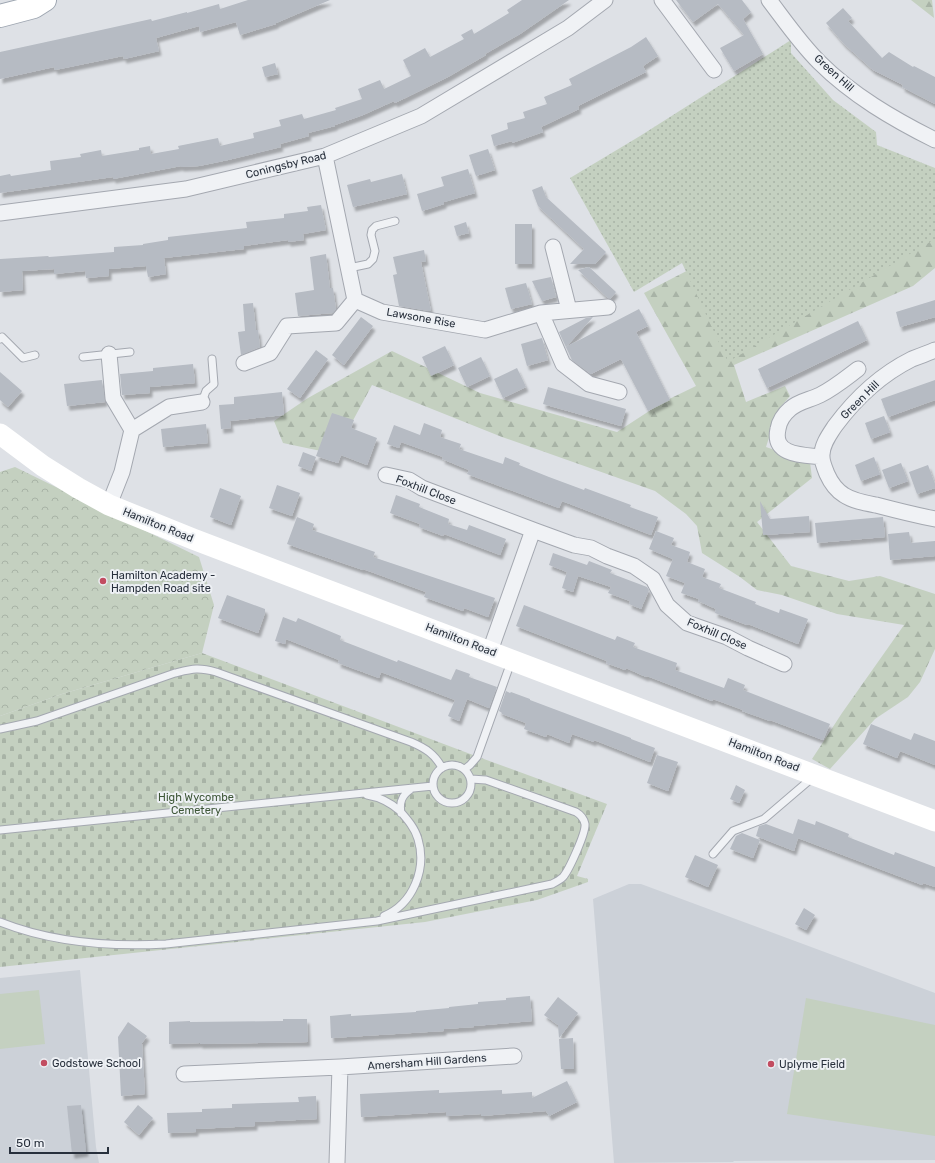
<svg xmlns="http://www.w3.org/2000/svg" width="935" height="1163" viewBox="0 0 935 1163" font-family="Rubik,sans-serif">
<defs>
<pattern id="forest-firs" width="22" height="20" patternUnits="userSpaceOnUse"><rect width="22" height="20" fill="#c4d0c0"/><path d="M5 1l3.5 6h-7zM16 11l3.5 6h-7z" fill="#a8b3a6"/></pattern>
<pattern id="cemetery-stones" width="16" height="16" patternUnits="userSpaceOnUse"><rect width="16" height="16" fill="#c4d0c0"/><path d="M2 7V4a2 2 0 0 1 4 0v3zM10 15v-3a2 2 0 0 1 4 0v3z" fill="#a8b3a6"/></pattern>
<pattern id="park-crowns" width="20" height="18" patternUnits="userSpaceOnUse"><rect width="20" height="18" fill="#c4d0c0"/><path d="M2 6a3 3 0 1 1 6 0M12 15a3 3 0 1 1 6 0" fill="none" stroke="#a8b3a6"/></pattern>
<pattern id="garden-dots" width="8" height="8" patternUnits="userSpaceOnUse"><rect width="8" height="8" fill="#c4d0c0"/><path d="M2 2h.1M6 6h.1" fill="none" stroke="#a8b3a6" stroke-width="1.8" stroke-linecap="round"/></pattern>
<filter id="shadow"><feDropShadow dx="2.5" dy="4.5" stdDeviation="1" flood-color="#0004"/></filter>
</defs>
<rect width="100%" height="100%" fill="#dee1e6"/>
<path fill="#ccd1d8" d="M629,884H641L935,993V1160L734,1161L733,1162L614,1163L593,899Z
M80,970L96,1147L99,1163H0V978Z"/>
<path fill="url(#forest-firs)" d="M911,0H932L934,18Z
M935,205V268L913,286L734,365L746,402L785,386L790,396L778,410L766,447L810,462L812,478L757,522L791,566L849,581L880,576L935,594V649L920,682L908,697L875,719L830,769L812,759L842,713L904,625L837,614L782,595L757,590L740,577L702,553L697,526L686,514L655,491L502,437L372,385L335,454L283,443L274,421L308,398L392,351L480,393L617,432L663,402L696,386L644,293L731,248Z"/>
<path fill="url(#cemetery-stones)" d="M202,653L473,755L607,804L577,876L588,879V882L537,900L425,922L0,967V716L62,694Z"/>
<path fill="url(#park-crowns)" d="M15,467L199,557L214,605L202,653L62,694L0,716V472Z"/>
<path fill="url(#garden-dots)" d="M791,40V53L833,100L876,132L877,145L935,168V239L728,362L682,263L634,292L570,178L640,136Z"/>
<path fill="#c4d0c0" d="M39,990L45,1044L0,1049V994Z
M806,998L935,1025V1136L787,1114Z"/>
<path fill="#b6bbc3" filter="url(#shadow)" d="M248,0H330L276,23V24L240,35L236,22L200,32L199,26L156,38L159,51L124,59L123,56L55,70L54,67L0,79V52L92,32L151,19L152,21L187,12V13L219,4L220,9Z
M522,0H569L520,34L485,54L486,55L448,77L395,103L394,101L363,115L335,125V126L308,133L309,136L280,144L281,147L228,160L199,166L181,167V166L113,179V177L0,193V176L10,174L11,176L51,170L50,161L81,157L80,154L101,150L102,156L139,150V148L150,146L151,154L179,149L178,146L218,138L220,146L254,138L253,133L281,126L279,120L302,114L304,119L336,110L335,108L362,99L358,89L380,80L384,89L411,76L403,60L425,48L430,57L464,39L461,35L472,29L474,34L509,13L507,10Z
M676,0H742L751,12L743,19L763,54L734,71L720,48L744,35L718,4L693,22Z
M843,8L852,18L848,21L882,58L889,52L913,67L914,66L935,77V104L902,87L903,85L873,70L844,44L826,23Z
M646,37L658,56L643,66L646,72L578,106L579,109L541,127L543,132L512,143V141L494,146L491,135L508,129L507,123L525,118L523,112L547,104L544,97L572,85L569,79L631,47Z
M275,63L278,74L265,77L262,67Z
M488,149L495,170L476,176L469,155Z
M468,169L475,193L444,202V204L422,211L417,194L444,186L441,177Z
M402,174L407,194L353,207L347,185L370,179L371,182Z
M542,186L546,197L606,252L595,264H570L584,249L538,206L532,190Z
M321,205L326,230L303,234L304,240L288,242V240L244,246V249L164,258L166,274L148,277L146,266L109,269V276L86,278L85,271L54,274V269L22,271L23,290L0,292V259L48,256L49,257L114,252V247L143,245V244L168,240V237L247,228L246,222L284,218V214L308,211L307,207Z
M466,222L469,233L457,236L454,226Z
M515,224H532V264H515Z
M424,250L426,261L421,262L431,311H429L399,306L393,275L397,274L393,257Z
M326,254L330,288H333L336,309L333,313L298,316L295,293L314,290L310,257Z
M589,267L616,292L610,299L608,298L578,270Z
M551,277L556,297L542,301L532,281Z
M526,283L532,304L511,309L505,288Z
M935,300V317L900,327L896,312Z
M253,303L256,330H258L260,347L241,355L238,332L245,331L243,304Z
M639,309L648,326L636,332L670,400L648,411L621,359L591,374L572,360L566,347Z
M361,317L373,326L344,365L332,355Z
M593,317L566,347L559,332L586,318Z
M858,321L867,340L767,388L758,369Z
M542,338L548,360L527,366L521,344Z
M445,346L454,365L431,376L422,357Z
M316,350L328,359L300,398L287,389Z
M481,357L490,376L467,387L458,368Z
M193,364L195,383L150,387V393L122,395L120,374L153,371V368Z
M517,368L526,387L503,398L494,379Z
M0,372L22,391L8,407L0,400Z
M102,380L105,402L67,406L64,384Z
M935,380V400L888,417L881,399Z
M548,387L626,409L621,426L543,404Z
M282,392L284,415L230,421L231,428L221,429L219,405L234,404V397Z
M332,413L354,420L351,428L377,438L367,465L341,455L338,463L316,456Z
M884,416L890,432L871,439L865,423Z
M424,423L442,430L440,437L461,444L459,449L503,464L505,457L520,463L519,465L549,477L584,490L585,488L631,505L630,507L658,517L651,535L562,501L559,508L540,501L467,474L469,470L442,459L443,457L401,442L399,448L387,444L394,425L420,435Z
M206,424L208,443L163,447L161,429Z
M303,452L316,457L311,471L298,466Z
M874,457L880,474L861,481L855,465Z
M901,463L908,481L889,488L882,470Z
M928,465L935,484V488L917,494L909,472Z
M277,485L300,493L292,516L269,508Z
M220,488L241,496L231,525L210,517Z
M396,495L420,504L419,507L449,519L448,524L467,530L469,525L506,539L500,555L444,534L443,536L419,527L420,524L390,513Z
M760,501L770,519L809,516L810,532L763,535Z
M297,517L314,524L312,530L375,552L373,557L495,598L488,617L464,608L463,611L424,597L426,592L363,569V570L287,544Z
M883,517L885,537L817,543L815,523Z
M656,531L674,538L671,545L690,552L687,562L705,569L702,577L721,584L719,588L756,602L755,604L779,613L780,609L808,619L798,644L748,624L747,625L715,613L716,609L698,601L699,599L681,593L685,583L666,576L673,559L649,549Z
M909,532L911,543L935,541V556L890,560L888,534Z
M553,553L587,565L589,561L612,570L610,573L647,587L649,590L641,609L629,604L630,601L608,593L611,587L578,576L573,592L562,588L567,572L549,565Z
M227,595L265,609V613L258,633L218,618Z
M524,605L615,640L617,636L635,643L633,647L677,663L675,670L724,688L728,678L745,685L743,690L830,724L823,740L770,720V721L742,711L743,710L713,699L712,701L647,676L646,677L626,668L625,670L606,663L607,661L516,626Z
M283,617L296,622L298,618L341,636L340,640L397,662L398,660L451,680L456,669L470,674L469,677L497,687L489,708L467,699L459,721L448,716L455,700L381,672L379,678L338,663L339,660L286,639L285,644L275,641Z
M506,691L510,693L511,692L530,699V700L631,738V739L655,748L650,762L594,740V742L572,734L569,743L547,734L546,737L524,729L526,723L502,714V713L499,711Z
M871,724L911,740L914,733L935,741V765L900,751L897,758L863,744Z
M657,755L678,762L668,791L647,783Z
M736,785L745,790L739,803L730,799Z
M798,819L815,825L816,821L849,834L848,837L894,855L895,852L935,867V887L923,883L922,885L798,838L794,851L756,836L759,826L766,824L793,834Z
M742,833L760,840L753,858L730,849L736,836Z
M695,855L718,865L708,887L685,877Z
M804,908L815,915L806,930L795,924Z
M530,996L532,1021L474,1026V1027L444,1029V1031L331,1038L330,1016L351,1014V1016L416,1012V1011L449,1008V1007L478,1004V1002L506,1000V998Z
M558,997L578,1013L559,1038L558,1025L544,1015Z
M283,1019H307L308,1042L200,1044V1043L169,1044V1022L190,1021V1022L283,1021Z
M128,1022L147,1036L142,1043L145,1094L121,1096L118,1037Z
M573,1038L574,1069H561L559,1039Z
M567,1081L577,1102L549,1116L546,1111L481,1116V1114L446,1116V1112L361,1117L360,1094L439,1090V1093L502,1090V1094L532,1092V1098Z
M316,1096L317,1119L255,1122V1126L196,1129V1132L168,1133L167,1113L202,1112V1109L232,1108V1104L299,1102L298,1097Z
M81,1105L86,1152L72,1154L67,1106Z
M138,1105L153,1118L139,1135L124,1122Z"/>
<g fill="none" stroke-linecap="round" stroke-linejoin="round">
<defs>
<path id="lane" d="M349,268L368,264L373,259L375,251L371,235L372,230L376,226L395,221
M0,339L2,337L23,358L35,355
M83,357L130,352
M202,402L206,391L214,384L212,359
M0,729L37,721L175,673C192,669 198,667 216,672L411,742C425,748 435,754 442,768
M433 784a19 19 0 1 1 38 0a19 19 0 1 1-38 0Z
M465,769L470,765L477,757L511,662
M367,795C379,797 391,803 400,811C407,819 415,828 418,839C427,869 413,904 384,916
M401,813C399,802 402,795 411,789
M0,830L433,786
M713,854L733,831L764,819L812,778
M0,922C53,943 110,947 166,944L377,921L552,884C556,882 560,880 563,877C569,870 586,833 585,824C584,819 581,815 576,812L486,780L471,779"/>
<path id="street" d="M662,0L714,70
M769,0C785,21 800,43 819,62C852,95 893,119 935,140
M325,156L355,300L382,312L485,330L541,313L608,307
M0,213L186,189L325,156L421,116L568,28L605,0
M553,247L569,310
M541,313L563,364L589,384L619,392
M935,350C928,353 920,356 912,359C882,374 855,399 835,426C829,435 821,446 822,457C822,462 825,469 827,474C831,483 836,490 844,495C853,501 865,503 876,505C895,510 915,515 935,519
M109,354L113,398L132,430
M244,363L270,353L287,326L336,323L355,300
M822,457C803,455 772,456 778,429C779,422 784,414 790,409C799,401 810,400 820,395C834,388 846,378 858,369
M386,475L409,480L422,488L533,530
M109,505L122,472L132,430L169,407L202,402
M490,651L533,530L574,545L591,548L607,556L634,566L653,579L667,605L687,623L727,637L748,648L784,664
M184,1074L340,1067L514,1056
M337,1163L340,1067"/>
<path id="primary" d="M0,16L34,7L45,0"/>
</defs>
<use href="#lane" stroke="#a4a8b0" stroke-width="9"/>
<use href="#street" stroke="#a4a8b0" stroke-width="17"/>
<use href="#primary" stroke="#9ea6b1" stroke-width="24"/>
<use href="#lane" stroke="#f0f2f5" stroke-width="7"/>
<use href="#street" stroke="#f0f2f5" stroke-width="15"/>
<path stroke="#fff" stroke-width="21" d="M0,434L43,466L78,488L109,505L193,539L935,821"/>
<use href="#primary" stroke="#fff" stroke-width="22"/>
</g>
<g fill="#c24c60" stroke="#edf0f4" stroke-width="1.5">
<circle cx="103" cy="581" r="4"/>
<circle cx="44" cy="1063" r="4"/>
<circle cx="771" cy="1064" r="4"/>
</g>
<g text-anchor="middle" dominant-baseline="central" stroke-width="4" stroke-linejoin="round" paint-order="stroke">
<g font-size="11" fill="#28303c" stroke="#edf0f4">
<text transform="translate(834 73) rotate(42)">Green Hill</text>
<text transform="translate(286 165) rotate(-14)">Coningsby Road</text>
<text transform="translate(421 318) rotate(10)">Lawsone Rise</text>
<text transform="translate(860 400) rotate(-45)">Green Hill</text>
<text transform="translate(426 490) rotate(21)">Foxhill Close</text>
<text transform="translate(158 525) rotate(22)">Hamilton Road</text>
<text transform="translate(717 634) rotate(23)">Foxhill Close</text>
<text transform="translate(461 640) rotate(21)">Hamilton Road</text>
<text transform="translate(764 755) rotate(21)">Hamilton Road</text>
<text transform="translate(427 1062) rotate(-4)">Amersham Hill Gardens</text>
</g>
<g font-size="11" fill="#28303c" stroke="#edf0f4" text-anchor="start">
<text x="111" y="575">Hamilton Academy -<tspan x="111" dy="13">Hampden Road site</tspan></text>
<text x="52" y="1063">Godstowe School</text>
<text x="779" y="1064">Uplyme Field</text>
</g>
<g font-size="11" fill="#3d5637" stroke="#edf0f4">
<text x="196" y="797">High Wycombe<tspan x="196" dy="13">Cemetery</tspan></text>
</g>
</g>
<path d="M10 1147v6h98v-6" fill="none" stroke="#28303c" stroke-width="2"/>
<text x="16" y="1147" font-size="12" fill="#28303c" stroke="#edf0f4" stroke-width="3" paint-order="stroke">50 m</text>
</svg>
